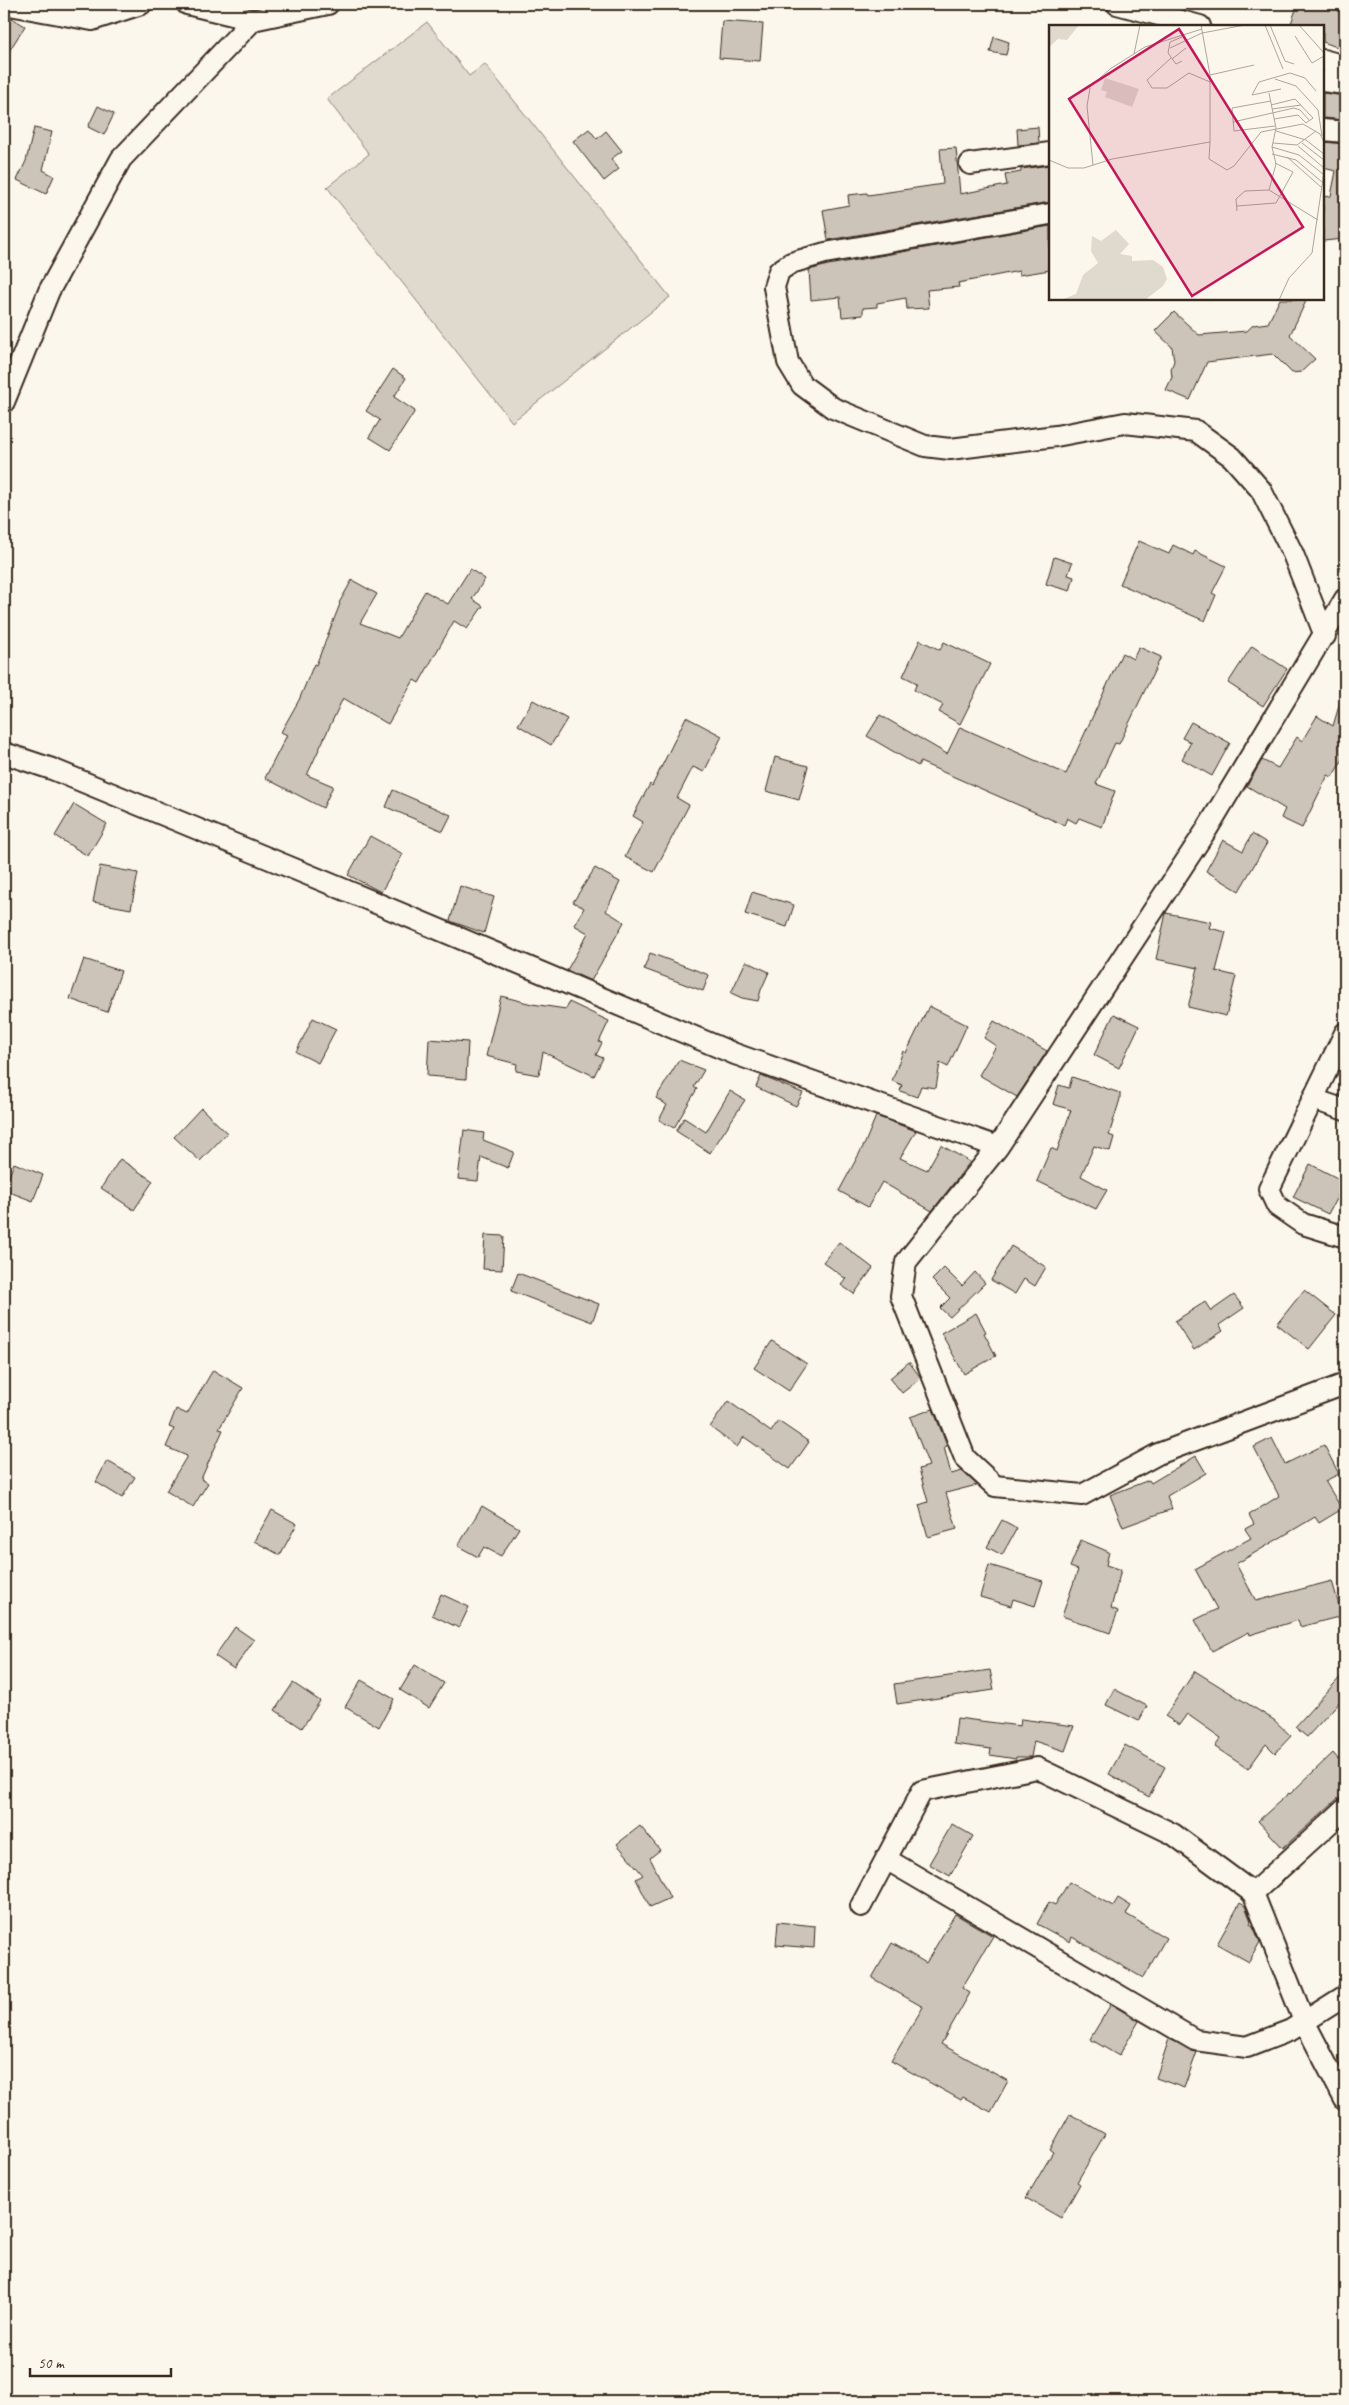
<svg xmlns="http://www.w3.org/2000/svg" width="1349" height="2405" viewBox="0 0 1349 2405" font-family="Caveat,sans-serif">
<rect width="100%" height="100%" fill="#fbf7ec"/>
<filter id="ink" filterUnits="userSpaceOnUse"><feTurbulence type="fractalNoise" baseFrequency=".02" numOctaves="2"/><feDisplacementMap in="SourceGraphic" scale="10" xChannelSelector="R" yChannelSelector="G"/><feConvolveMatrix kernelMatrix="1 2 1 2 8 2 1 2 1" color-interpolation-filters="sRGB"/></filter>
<g filter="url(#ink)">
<path fill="#dfd9ce" stroke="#8d8276" d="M427,22L469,76L485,64L670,297L512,422L327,187L369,154L327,99Z"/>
<path fill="#ccc4b9" stroke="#3b2a1e" d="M1298,4H1345V50L1323,42V26H1290Z
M4,18L9,22L12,18L25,26L4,59Z
M722,21L763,24L760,61L719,58Z
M994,37L1009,42L1006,55L990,52Z
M1323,93L1345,96V120L1323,118Z
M98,106L114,114L104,135L88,127Z
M1038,127L1039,143L1018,145L1017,129Z
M34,128L52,132L43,170L54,176L46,194L17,180L26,161Z
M589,129L597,139L606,131L622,151L611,159L619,169L604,181L573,141Z
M1323,142L1345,144V239L1323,241V197L1331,196L1336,171L1323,168Z
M956,148L960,194L1007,185L1005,175L1021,172V169L1050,165V202L828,240L823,210L849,205L848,195L867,193L868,195L943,184L940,149Z
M1050,226V270L1019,275V271L958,283L959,287L927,290L929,308L907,309L906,298L877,303V307L863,308V315L842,317L840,297L811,300L809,270L828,265Z
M1280,299H1307L1290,335L1315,359L1301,372L1292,373L1273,354L1207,362L1190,400L1166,390L1172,377L1171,369L1174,361L1172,347L1155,331L1174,312L1199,335L1247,331L1253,325L1268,323Z
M393,369L406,378L394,397L415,411L390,450L369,437L380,420L366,411Z
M1139,541L1169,554L1173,545L1193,555L1195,551L1226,566L1212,593L1216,595L1205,621L1120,584Z
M1054,557L1072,563L1068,575L1074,577L1070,591L1046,584Z
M470,569L485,579L472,599L483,606L467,629L454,621L419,683L414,680L388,724L343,698L307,775L333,786L323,808L265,778L287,735L281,732L299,700L314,664L316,665L340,604L339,603L352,580L377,594L360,623L398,638L425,591L448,604Z
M920,640L940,650L944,642L990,664L960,724L939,712L943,705L914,690L917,683L903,676Z
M1252,646L1287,669L1263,706L1228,683Z
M1139,647L1161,657L1119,744L1115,743L1096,784L1115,791L1102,827L1079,818L1076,823L1067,818L1064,825L920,762L918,766L867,736L880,715L947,754L960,727L1066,774L1122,653L1133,659Z
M1341,699L1345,700V756L1332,777L1328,775L1302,828L1281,818L1285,809L1247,786L1262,760L1278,768L1297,737L1302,741L1317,716L1333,726Z
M533,700L567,719L551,745L518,725Z
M686,717L722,736L704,772L693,767L677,798L689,805L654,872L625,857L643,822L633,816L650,784L652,786Z
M1191,722L1230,743L1212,776L1182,759L1191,742L1182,738Z
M775,757L808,766L799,800L766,791Z
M393,790L451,815L443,831L386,807Z
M74,804L107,824L88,856L55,836Z
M1252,834L1267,843L1239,891L1206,871L1223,840L1243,851Z
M370,836L403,854L381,892L348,875Z
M100,866L138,873L131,909L93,902Z
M595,868L620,882L606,911L624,922L591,981L567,970L588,933L574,925L584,908L573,902Z
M460,886L494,897L484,933L450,921Z
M752,892L794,905L787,927L745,914Z
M1166,913L1211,922L1209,928L1226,932L1216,971L1236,976L1226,1016L1188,1007L1198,968L1156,959Z
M650,953L709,975L703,991L644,969Z
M84,959L121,971L107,1012L70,999Z
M746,961L769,972L761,990L758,1001L742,998L731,993Z
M501,996L532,1004L566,1009L569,1002L609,1021L599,1042L602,1043L596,1055L603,1058L594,1076L543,1052L539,1075L516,1071L517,1064L486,1056Z
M929,1006L967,1025L948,1067L940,1063L936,1088L921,1086L917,1097L900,1091L902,1085L892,1081L903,1051L906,1053Z
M1114,1014L1139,1026L1119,1068L1094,1055Z
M313,1018L336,1029L318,1063L296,1052Z
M994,1021L1047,1051L1017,1097L979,1075L996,1046L984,1038Z
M429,1039L468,1042L466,1079L427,1076Z
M679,1060L704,1070L694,1087L697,1089L674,1128L659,1120L667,1105L656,1098Z
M761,1076L803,1093L796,1106L756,1087Z
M1072,1077L1120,1093V1099L1109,1135L1114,1137L1110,1151L1094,1146L1081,1176L1107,1190L1096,1209L1037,1181L1051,1148L1057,1151L1071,1110L1053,1104L1059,1085L1069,1088Z
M730,1091L745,1100L710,1153L676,1131L684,1118L706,1132Z
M201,1108L227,1133L200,1161L174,1137Z
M876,1116L916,1131L900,1158L927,1170L941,1145L970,1162L932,1211L882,1182L868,1207L839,1191L865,1143Z
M464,1130L484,1133L483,1140L514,1152L508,1168L481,1157L478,1181L458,1179Z
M120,1159L153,1181L134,1210L101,1188Z
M14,1163L43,1175L33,1201L4,1190Z
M1310,1164L1345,1182L1328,1214L1293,1197Z
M485,1235L504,1236L502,1270L483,1269Z
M839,1242L873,1268L854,1294L841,1285L846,1279L823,1262Z
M1011,1246L1046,1267L1035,1286L1024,1279L1015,1294L991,1280Z
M944,1268L962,1286L975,1272L985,1283L950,1317L940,1308L950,1298L932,1280Z
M518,1273L599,1304L592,1322L511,1291Z
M1304,1290L1336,1315L1309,1349L1277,1324Z
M1234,1295L1244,1308L1219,1325L1223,1331L1194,1350L1175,1321L1205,1302L1211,1311Z
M976,1313L986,1332L984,1333L996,1356L964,1374L941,1333Z
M772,1341L807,1364L789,1391L754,1368Z
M909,1362L921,1378L902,1393L890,1378Z
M213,1370L243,1388L219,1429L223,1430L201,1479L208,1483L193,1507L166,1491L187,1456L166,1447L174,1429L169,1427L176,1409L187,1414Z
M728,1401L771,1432L778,1421L809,1442L790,1469L744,1437L737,1447L710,1427Z
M933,1409L947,1446L944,1447L951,1474L962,1471L977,1485L946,1493L957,1529L928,1537L919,1505L928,1502L919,1469L929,1466L910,1417Z
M1272,1438L1285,1464L1324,1445L1339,1474L1325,1481L1342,1509L1319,1523L1315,1517L1236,1564L1256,1601L1332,1581L1342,1616L1300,1627L1298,1620L1250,1635L1249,1632L1212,1651L1195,1620L1217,1609L1195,1569L1251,1538L1245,1529L1254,1524L1249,1515L1279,1496L1254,1447Z
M1196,1456L1206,1473L1167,1496L1172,1509L1123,1527L1110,1495L1149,1480L1151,1483Z
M107,1461L135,1477L122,1498L96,1482Z
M482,1506L519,1528L501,1556L484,1547L478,1557L458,1546Z
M272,1510L297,1524L280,1555L254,1541Z
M1002,1520L1017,1528L1002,1555L987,1547Z
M1081,1540L1109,1552L1106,1565L1121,1570L1111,1608L1118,1611L1110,1633L1062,1616L1078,1570L1070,1567Z
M989,1565L1043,1581L1035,1606L1013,1599L1011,1606L980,1597Z
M441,1594L469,1607L459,1628L432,1615Z
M235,1627L254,1640L234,1669L215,1656Z
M415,1665L444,1683L429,1708L400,1690Z
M990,1670L994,1690L897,1704L894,1684Z
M1195,1671L1274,1720L1291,1736L1275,1753L1266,1744L1248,1769L1215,1747L1221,1738L1187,1714L1179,1725L1165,1716Z
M1345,1672V1696L1307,1737L1295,1727Z
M361,1680L394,1699L379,1727L345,1707Z
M293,1683L320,1701L302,1728L275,1710Z
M1114,1689L1147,1706L1139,1721L1106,1705Z
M957,1718L1020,1726L1021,1719L1074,1726L1065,1751L1034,1741L1031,1757H1016V1759L990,1755L991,1749L954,1744Z
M1125,1745L1165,1767L1149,1797L1109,1774Z
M1345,1752V1792L1283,1848L1258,1821L1289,1793L1290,1794L1333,1753L1338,1759Z
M952,1824L973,1836L950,1876L929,1864Z
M640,1826L660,1850L650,1858L670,1898L650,1907L636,1879L643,1875L617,1844Z
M1069,1882L1113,1906L1118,1898L1131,1906L1126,1914L1166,1938L1143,1978L1072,1937L1070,1942L1037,1924L1049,1902L1055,1905Z
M1240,1903L1245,1906L1251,1921L1250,1924L1253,1926L1260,1942L1249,1962L1217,1944Z
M955,1914L993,1936L962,1988L970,1993L941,2044L1008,2081L991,2112L963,2097L961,2100L891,2061L923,2007L872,1978L892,1943L926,1963Z
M778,1922L815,1926L814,1948L776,1945Z
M1111,2004L1139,2021L1119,2056L1090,2039Z
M1169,2039L1197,2052L1184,2088L1156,2078Z
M1070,2114L1105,2134L1077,2182L1080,2184L1061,2218L1026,2198L1053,2152L1050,2150Z"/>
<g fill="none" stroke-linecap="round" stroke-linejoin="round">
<defs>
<path id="minor" d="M4,4L92,20L141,4
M187,4L253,20L328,4
M1117,4L1200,26
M1323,60L1345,66
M1323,81L1345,84
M1323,130L1345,132
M970,164L1050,153
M1050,214L825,253L791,263L779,271L774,287L788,362L802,385L833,408L925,446L950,449L1056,436L1125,423L1196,431L1232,457L1261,490L1293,554L1325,636
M4,402L49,291L121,159L253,20
M4,753L52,769L338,887L735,1054L998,1147L1207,829L1345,599
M1345,1033L1269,1189L1277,1206L1303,1224L1345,1237
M1313,1099L1345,1110
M998,1147L906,1262L901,1296L965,1458L995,1486L1082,1495L1158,1454L1345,1384
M886,1859L1195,2040L1247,2047L1291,2030L1345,1996
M1253,1893L1345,1809
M861,1906L922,1791L1037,1768L1173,1834L1253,1893L1304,2021L1345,2100"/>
</defs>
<use href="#minor" stroke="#3b2a1e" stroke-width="24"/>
<use href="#minor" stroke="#fbf7ec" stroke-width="20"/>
</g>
</g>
<g transform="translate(1049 25)">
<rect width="275" height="275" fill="#fbf7ec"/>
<path d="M0,0H30L18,15L9,14L0,22ZM56,53L90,64L83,82L56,72L58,67L52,65ZM67,205L80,219L71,229L83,231V236L104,235L114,242L118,254L114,261L96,275H12L27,269L34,250L49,238L42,226L43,211L52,216Z" fill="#dfd9ce"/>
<path fill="none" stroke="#aea59a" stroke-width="1" d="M216,0L234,44M221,0L236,36L245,39M250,0L275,28M246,11L263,38L275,31M121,23L153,8L196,0M85,29L91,0M122,33L98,55L103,63H118L140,48L161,57M123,34L137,23M133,36L127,39L119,28L121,17L133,12M161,50L205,40M226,54L247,61L269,85L273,111M41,63L38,81L44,140M232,64L203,70L210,57L241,48L256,53L267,66M19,74L41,62L61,44L96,22L153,4M222,76L183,83L185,106L226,101M222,80L246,74L264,93L257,98L249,90L225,94M223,84L252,80M184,97L245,83L251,85L261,96M227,106L257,115L275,129M161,117L160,134L178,145L185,141L212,107L254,99L271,109L275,117M224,118L248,120L267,106M253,118L275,135M249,121L275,143M223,122L250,130L274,149M223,129L247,135L273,157M238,132L272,162M0,135L19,143H35L63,134L161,117V50L152,0M220,165L227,139L223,122L227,103L220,68M188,181L227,178L244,147L226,138M188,186L187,174L196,166L220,165L269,195M230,275L240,253L263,228L275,147"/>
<path fill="#c2185b" fill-opacity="0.15" stroke="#c2185b" stroke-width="2.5" d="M130,4L254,202L143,271L20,74Z"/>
<rect width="275" height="275" fill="none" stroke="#3b2a1e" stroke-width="2.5"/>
</g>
<rect width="1349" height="2405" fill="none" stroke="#fbf7ec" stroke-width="20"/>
<rect x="10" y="10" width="1329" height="2385" fill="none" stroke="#3b2a1e" stroke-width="2" filter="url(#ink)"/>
<path d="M30 2368v8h141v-8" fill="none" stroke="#3b2a1e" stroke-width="2.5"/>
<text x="38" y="2368" font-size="15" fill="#3b2a1e" stroke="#fbf7ec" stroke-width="4" paint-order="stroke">50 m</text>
</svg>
